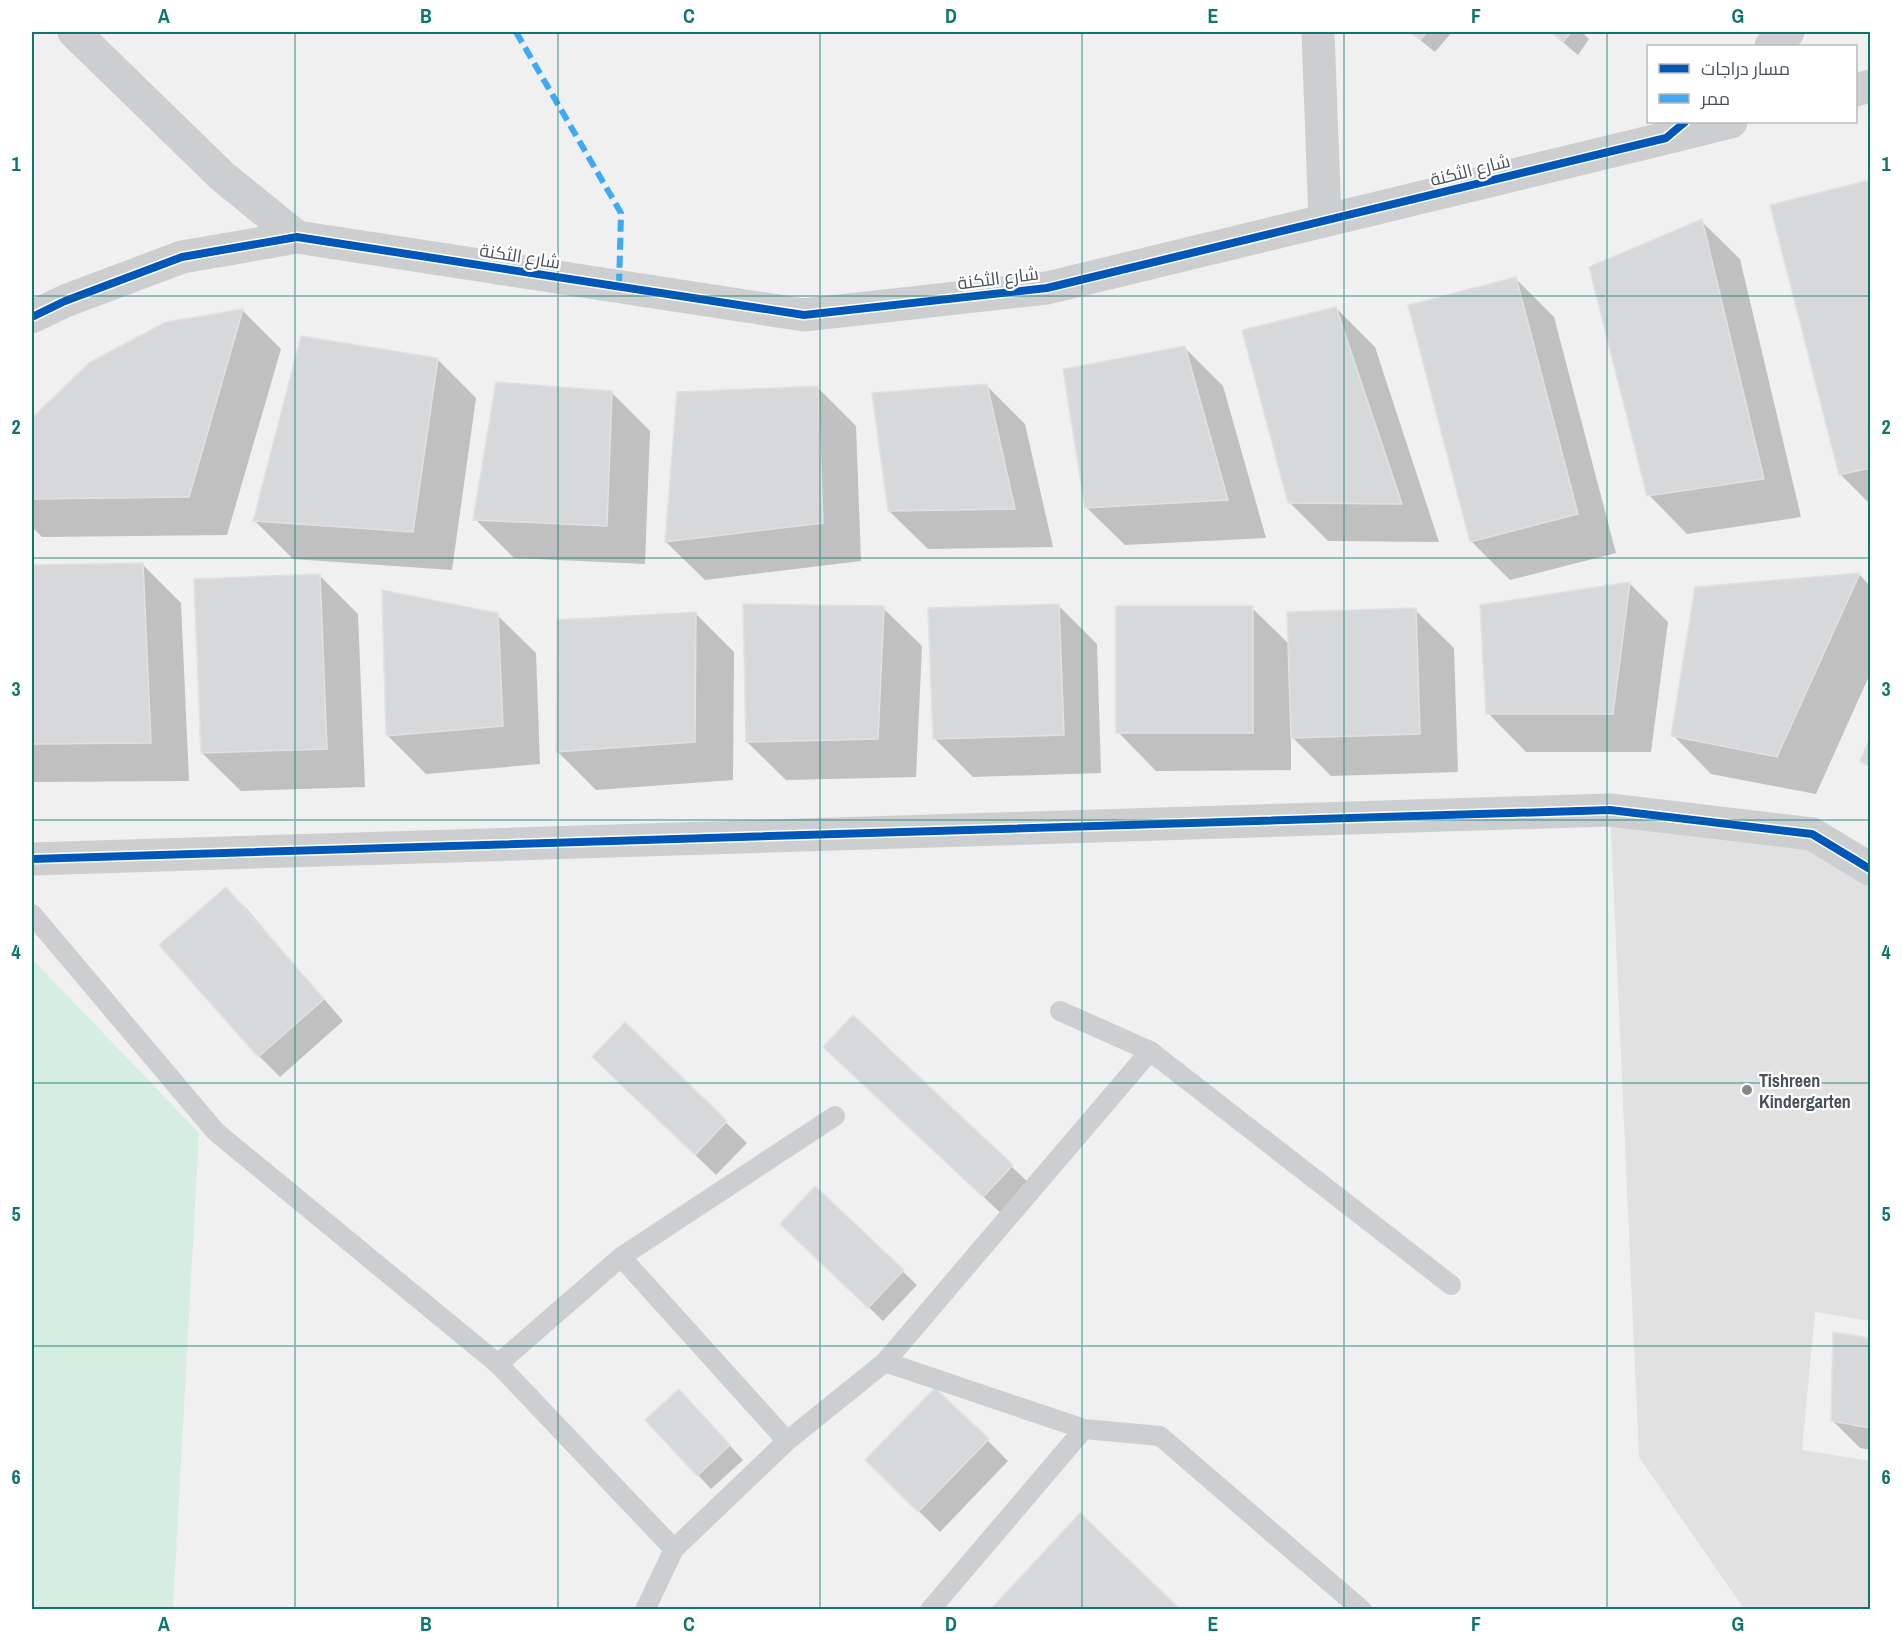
<svg xmlns="http://www.w3.org/2000/svg" width="1902" height="1641" viewBox="0 0 1902 1641" font-family="'Archivo Narrow',Cairo,sans-serif">
<rect width="100%" height="100%" fill="#f0f0f0"/>
<path fill="#e2e1e1" d="M1610,810L1812,834L1870,869V1321L1815,1312L1802,1450L1870,1461V1609H1744L1639,1457Z"/>
<path fill="#d6ede2" d="M32,959L199,1133L173,1609H32Z"/>
<path fill="#0003" d="M1410,32H1452L1435,52Z
M1551,32H1582L1589,39L1578,55Z
M1870,181V504L1841,475L1772,206Z
M1701,221L1740,259L1801,517L1687,534L1649,495Z
M1516,279L1554,317L1616,553L1510,580L1472,542Z
M1336,308L1375,347L1439,542L1328,541L1289,502Z
M243,311L281,349L227,535L42,537L32,527V420L91,363L166,324Z
M1185,348L1223,386L1266,538L1125,545L1086,507Z
M438,360L476,398L452,570L293,559L255,521Z
M986,385L1025,424L1053,547L928,549L889,511Z
M818,388L856,426L861,561L705,580L666,542L679,393Z
M612,393L650,431L645,564L514,558L475,519Z
M142,564L181,603L189,781L32,782V566Z
M1860,575L1870,586V674L1816,794L1711,774L1673,735L1696,589Z
M320,576L358,614L365,787L241,791L202,753Z
M1630,584L1668,622L1651,752H1526L1488,713Z
M1058,605L1097,644L1101,773L973,777L934,738Z
M883,608L922,646L916,777L786,780L747,742Z
M1252,608L1290,645L1415,610L1454,648L1458,772L1331,776L1291,736V770L1156,771L1118,732Z
M695,613L734,652L733,780L596,790L558,752Z
M497,615L536,653L540,764L426,774L387,735Z
M226,889L247,909L343,1021L280,1077L259,1056Z
M854,1017L1033,1187L1005,1217L846,1068Z
M625,1025L747,1143L716,1175L615,1077Z
M815,1188L917,1285L883,1321L796,1237Z
M1835,1333L1870,1339V1450L1860,1448L1833,1421Z
M693,1405L743,1460L711,1489L698,1475Z
M987,1440L1008,1461L940,1532L867,1460Z"/>
<path fill="#d7d8da" stroke="#e1e1e2" stroke-width="1.5" d="M1410,32H1427L1420,40Z
M1551,32H1571L1563,42Z
M1870,180V468L1839,475L1770,205Z
M1702,219L1764,479L1647,496L1589,267Z
M1516,277L1578,514L1470,542L1408,305Z
M1336,307L1402,504L1288,503L1242,330Z
M243,309L189,497L32,499V418L90,362L166,322Z
M301,336L438,358L413,532L253,521Z
M1185,346L1228,500L1085,508L1063,369Z
M496,382L612,391L607,526L473,520Z
M987,384L1015,509L888,511L872,393Z
M818,386L823,523L665,542L677,392Z
M143,563L151,743L32,744V565Z
M1860,573L1777,757L1671,736L1695,587Z
M320,574L327,749L201,753L194,579Z
M1630,582L1613,714H1486L1480,605Z
M382,590L498,613L503,726L386,736Z
M743,604L884,606L878,739L746,742Z
M1059,604L1064,735L933,739L928,608Z
M1116,606H1253V733H1116Z
M1416,608L1420,734L1291,738L1287,612Z
M696,612L695,742L556,752L557,620Z
M1870,738V767L1860,761Z
M226,887L324,999L258,1057L159,945Z
M853,1015L1013,1165L983,1197L823,1047Z
M625,1022L727,1121L695,1155L592,1057Z
M815,1186L904,1270L868,1308L780,1224Z
M1833,1332L1870,1338V1428L1831,1421Z
M935,1388L989,1439L918,1512L865,1460Z
M679,1389L730,1445L697,1476L645,1420Z
M1080,1513L1181,1610H990Z"/>
<g fill="none" stroke-linecap="round" stroke-linejoin="round">
<path stroke="#ccced0" stroke-width="20" d="M32,914L216,1132L498,1364L674,1549
M1060,1011L1150,1051L1451,1285
M621,1257L787,1441
M885,1362L1150,1051
M498,1364L621,1257L835,1116
M645,1610L674,1549L787,1441L885,1362L1084,1429L1160,1436L1362,1610
M930,1610L1084,1429"/>
<path stroke="#ccced0" stroke-width="33" d="M74,32L222,176L297,237
M1318,32L1325,220
M1771,46L1788,32
M1856,90L1870,86
M1666,138L1731,122
M32,317L65,301L182,257L297,237L804,315L1047,288L1666,138L1685,122
M32,859L1610,810L1812,834L1870,869"/>
<path stroke="#3fa9f5" stroke-width="6" stroke-dasharray="12 6" stroke-linecap="butt" d="M516,32L621,213L619,287"/>
<defs>
<path id="cycleway" d="M32,317L65,301L182,257L297,237L804,315L1047,288L1666,138L1685,122
M32,859L1610,810L1812,834L1870,869"/>
</defs>
<use href="#cycleway" stroke="#fff" stroke-width="11"/>
<use href="#cycleway" stroke="#0057b8" stroke-width="8"/>
</g>
<path fill="none" stroke="#0f766e" stroke-width="1.5" stroke-opacity="0.55" d="M295,32V1610M558,32V1610M820,32V1610M1082,32V1610M1344,32V1610M1607,32V1610M32,296H1870M32,558H1870M32,820H1870M32,1083H1870M32,1346H1870"/>
<circle fill="#83888e" stroke="#fff" stroke-width="2" cx="1747" cy="1090" r="6"/>
<g text-anchor="middle" dominant-baseline="central" stroke-width="4.5" stroke-linejoin="round" paint-order="stroke">
<g font-size="18" fill="#49505a" stroke="#fff">
<text transform="translate(1470 170) rotate(-14)">شارع الثكنة</text>
<text transform="translate(520 256) rotate(9)">شارع الثكنة</text>
<text transform="translate(998 278) rotate(-7)">شارع الثكنة</text>
</g>
<g font-size="18" font-weight="bold" fill="#49505a" stroke="#fff" text-anchor="start">
<text x="1759" y="1080">Tishreen<tspan x="1759" dy="21">Kindergarten</tspan></text>
</g>
</g>
<rect width="1902" height="1641" fill="none" stroke="#ffffff" stroke-width="66"/>
<rect x="1647" y="45" width="210" height="78" fill="#ffffff" stroke="#b6b9bd" stroke-width="1.5"/>
<rect x="1659" y="64" width="30" height="9" fill="#0057b8" stroke="#b6b9bd" stroke-width="1.5"/>
<text x="1701" y="75" font-size="18" fill="#49505a">مسار دراجات</text>
<rect x="1659" y="94" width="30" height="9" fill="#3fa9f5" stroke="#b6b9bd" stroke-width="1.5"/>
<text x="1701" y="105" font-size="18" fill="#49505a">ممر</text>
<rect x="33" y="33" width="1836" height="1575" fill="none" stroke="#0f766e" stroke-width="2"/>
<g font-size="20" text-anchor="middle" font-weight="bold" fill="#0f766e">
<text x="164" y="23">A</text>
<text x="426" y="23">B</text>
<text x="689" y="23">C</text>
<text x="951" y="23">D</text>
<text x="1213" y="23">E</text>
<text x="1476" y="23">F</text>
<text x="1738" y="23">G</text>
<text x="16" y="171">1</text>
<text x="1886" y="171">1</text>
<text x="16" y="434">2</text>
<text x="1886" y="434">2</text>
<text x="16" y="696">3</text>
<text x="1886" y="696">3</text>
<text x="16" y="959">4</text>
<text x="1886" y="959">4</text>
<text x="16" y="1221">5</text>
<text x="1886" y="1221">5</text>
<text x="16" y="1484">6</text>
<text x="1886" y="1484">6</text>
<text x="164" y="1631">A</text>
<text x="426" y="1631">B</text>
<text x="689" y="1631">C</text>
<text x="951" y="1631">D</text>
<text x="1213" y="1631">E</text>
<text x="1476" y="1631">F</text>
<text x="1738" y="1631">G</text>
</g>
</svg>
